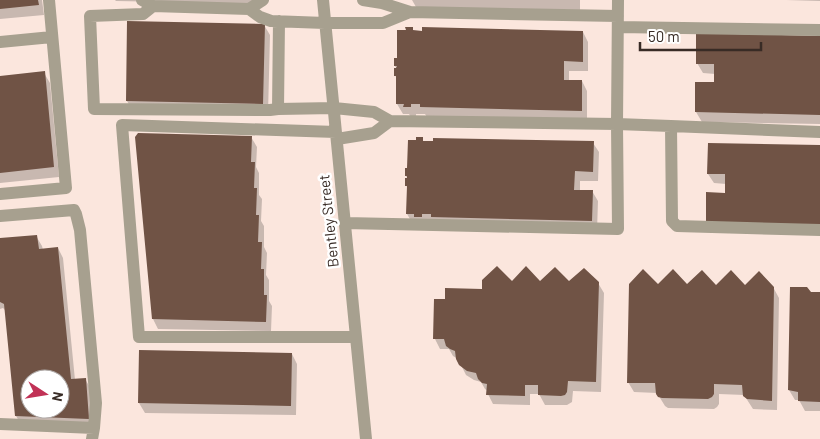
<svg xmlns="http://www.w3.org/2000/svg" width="820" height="439" viewBox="0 0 820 439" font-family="Barlow,sans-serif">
<rect width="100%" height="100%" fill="#fbe6dd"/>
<path fill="#0003" fill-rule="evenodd" d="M0,0H42L44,15L0,19Z
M115,0H264V4L116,1Z
M412,0H580V10L416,7Z
M786,0H820V1Z
M264,25L270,35L268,114L133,111L127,101Z
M414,32H583L588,42V71H569V81H582L587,91V120L427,117L425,114H416V117H411L409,114H403L397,104V79L395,75L397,69L395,66Z
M820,37V124L702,122L696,112L715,84V74L703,73L697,63Z
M44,73L50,83L59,177L0,183V77Z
M251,137L257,147L256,167L259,173V195L262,199L261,221L264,226V247L267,253L266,275L269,280V301L272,306L271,331L158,329L153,319Z
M422,139L424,142L593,143L599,152L598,181H580V191H592L598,201L597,231L413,224L407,214L408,189L406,185L408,180L406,176L417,141Z
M820,147L726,194V184L714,183L708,174Z
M36,236L42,246L43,250L58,248L63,258L75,380L85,379L91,389L94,428L22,426L16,416L6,311L3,308L0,309V239ZM30,379H60V409H30Z
M512,282L598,283L604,293L601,392L573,391L572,402L567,405H545L539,394H530V405L493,404L488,394V391L485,389L481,382L474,380L466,375L458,359L453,356L449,349H440L435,339L446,300Z
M658,285L773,287L779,298L777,410L753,409L744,395L719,394V404L717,407L714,409L668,408L665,406L657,393L634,392L628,382Z
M811,293H820V411H805L799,400H795L789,390Z
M292,354L297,364L296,415L145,413L139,403Z"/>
<path fill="#705345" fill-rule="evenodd" d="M0,0H38L39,5L0,9Z
M127,21L265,24L263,104L126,101Z
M405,27H413V30L422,31V27L583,31V62L564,61V80H582V111L420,107V104H411V107H403L404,104H396V76H394V68H396L397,66H394V58H397V30H406Z
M696,33L820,36V115L695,112V82H714V64H696Z
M45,71L54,167L0,173V76Z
M138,133L252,136L251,162H255L254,188H257L256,215H259L258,242H262L261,269H264V295H267L266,322L152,319L135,137Z
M416,137H423V141H433V138L594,141L593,172L575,171L574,190H593L592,221L431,217V214H422V217H414V214H406L407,186H405V178H407V176H405V168H407L408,140H416Z
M708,143L820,145V225L706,223V192L725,193V174H707Z
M37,235L39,249L58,247L71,379L86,378L89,419L15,416L4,304L0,302V238ZM30,379H60V409H30Z
M497,266L512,281L526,266L540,281L555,267L569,281L584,268L599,282L596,382L568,381L567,392L565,395L561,396L538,395V385H525V396L486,395L487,384L482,383L478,379L476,373L467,371L459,365L456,359L455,351L450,349L446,346L444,339H433L434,299H445V288L482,289V280Z
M643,269L658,284L673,269L687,284L702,270L716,285L731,270L745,285L759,271L774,287L772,401L747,399L743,396L742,385L714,384V394L712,397L708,399L662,398L658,397L656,394L655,383H627L629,284Z
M790,287H807L811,292H820V402L798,401V392L788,390Z
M139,350L292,353L291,406L138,403Z"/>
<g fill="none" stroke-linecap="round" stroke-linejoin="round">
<path stroke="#a7a08f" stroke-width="12" d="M142,0L153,6L249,9
M263,0L249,9L260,17L271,21L325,23H383L410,12
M323,0L366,439
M363,0L382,3V0
M618,0L617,124L671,126L672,221L677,226L820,230
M382,3L410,12L618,16
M153,6L143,14L90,16L94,109L270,110L278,109L279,21
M618,27L820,30
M0,42L52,37
M278,109L334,108L374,112L390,121L617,124L618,229L345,223
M671,126L820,132
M336,132L122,125L139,337H356
M337,139L374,133L390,121
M0,194L66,188L49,0
M0,216L74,210L76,214L80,230L96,403L94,428
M0,424L94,428L92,439"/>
</g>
<g text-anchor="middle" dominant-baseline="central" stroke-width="5" stroke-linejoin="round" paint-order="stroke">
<g font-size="15" fill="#382b25" stroke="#fff">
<text transform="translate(328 221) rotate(-96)">Bentley Street</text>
</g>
</g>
<g transform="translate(45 394) rotate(102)"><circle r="24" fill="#ffffff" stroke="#afaaa8"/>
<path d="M0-4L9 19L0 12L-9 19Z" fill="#c13256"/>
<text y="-8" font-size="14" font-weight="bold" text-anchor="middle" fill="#382b25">N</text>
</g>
<path d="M640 42v8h121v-8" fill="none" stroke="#382b25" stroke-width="2.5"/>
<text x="648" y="42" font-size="15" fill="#382b25" stroke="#ffffff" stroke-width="4" paint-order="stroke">50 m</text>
</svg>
